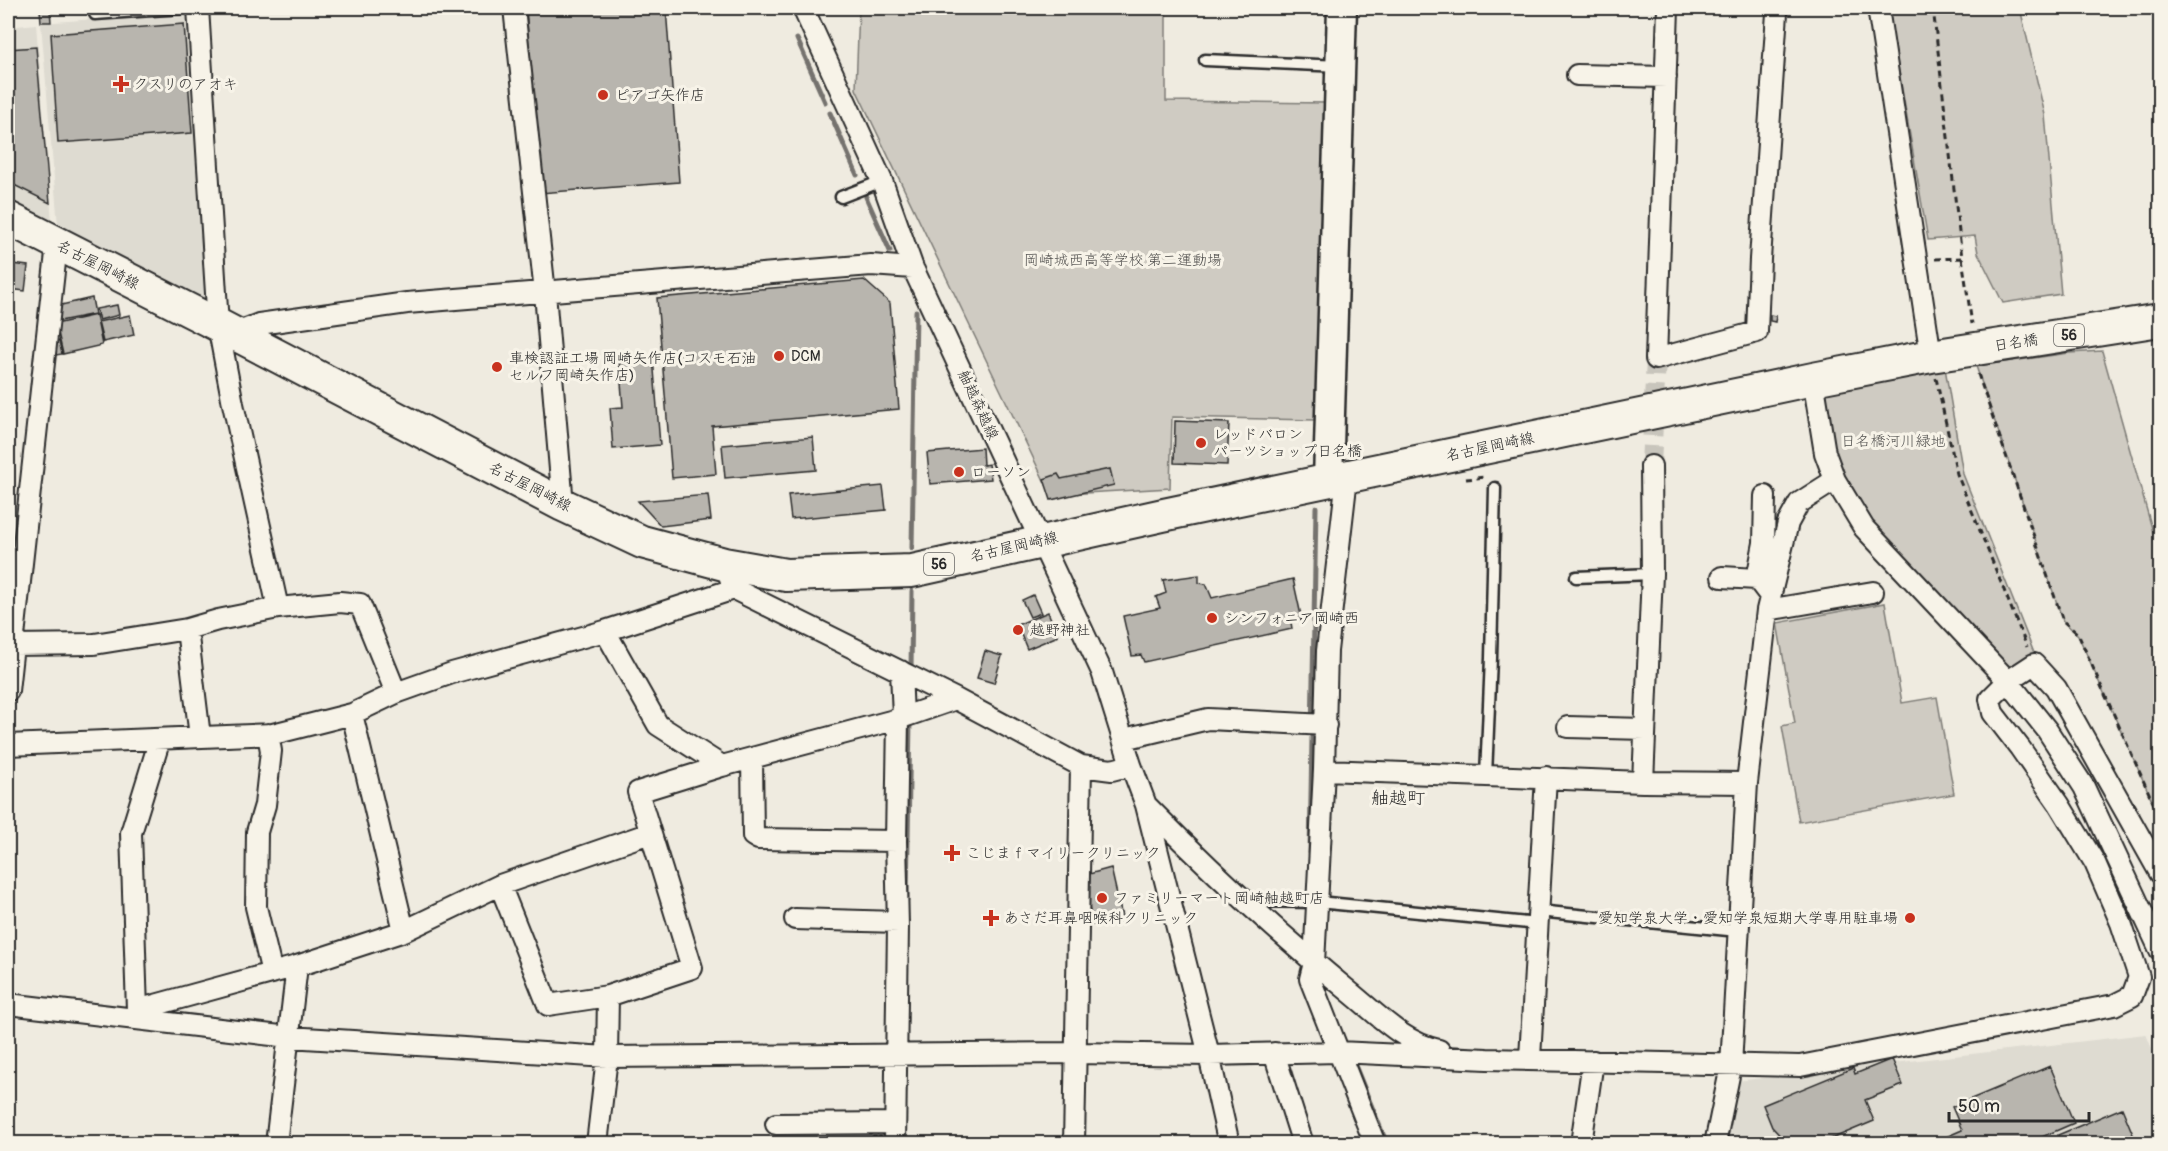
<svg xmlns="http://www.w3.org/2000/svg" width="2168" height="1151" viewBox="0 0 2168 1151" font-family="Pangolin,'Klee One',sans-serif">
<rect width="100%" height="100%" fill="#efebe0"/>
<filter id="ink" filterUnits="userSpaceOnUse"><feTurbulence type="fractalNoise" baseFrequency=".0167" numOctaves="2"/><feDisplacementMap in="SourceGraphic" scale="12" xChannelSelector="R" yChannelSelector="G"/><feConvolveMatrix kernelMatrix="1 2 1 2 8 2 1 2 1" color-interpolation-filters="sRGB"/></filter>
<g filter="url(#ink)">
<path fill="#dedbd1" d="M190,12L210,304L58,226L41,23Z
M36,24L52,222L8,198V27Z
M2146,1034L2160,1069V1143L1726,1144L1737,1081Z"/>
<path fill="#cfcbc2" stroke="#7d7b76" stroke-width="1.5" d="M859,8H1166V101L1327,103L1316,420L1172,417L1170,488L1051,495L856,89Z
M1888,8H2020L2045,115L2061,294L2003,303L1978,253L1975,236L1928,240Z
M2102,351L2160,557V818L2078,635L2063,621L1976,366L2069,353Z
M1944,362L1963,474L2036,658L2009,672L1868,525L1831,451L1826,385Z
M1885,603L1902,703L1937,697L1954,794L1799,822L1782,726L1795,723L1777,623Z"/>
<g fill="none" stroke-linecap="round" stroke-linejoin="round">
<path stroke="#74726e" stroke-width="5" d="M784,8L786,12
M797,39L825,102
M830,113L857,175
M866,197L890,251
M912,548L916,311
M911,670L912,591
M1310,853L1316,507
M907,901L910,719
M1352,1058L1387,1144"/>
</g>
<path fill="#b8b5ae" stroke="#2b2b2b" stroke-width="1.5" d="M526,8H666L679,182L540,193Z
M40,9H50L51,22H41Z
M184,24L192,133L58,143L51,34Z
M36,47L50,203L8,182V49Z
M12,264L28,266L25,291L9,289Z
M864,280L890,303L899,409L712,426L716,474L672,478L657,298Z
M92,298L95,314L60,321L57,306Z
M117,305L119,315L99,320L96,309Z
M96,315L102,345L63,354L56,324Z
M130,315L134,335L103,342L98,322Z
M1770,315L1776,316L1775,322L1770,321Z
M59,341L62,354L56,355L53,343Z
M653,357L660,445L613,449L610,408L623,407L619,359Z
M1175,421L1229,423L1227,465L1174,463Z
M813,437L816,470L725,478L722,445Z
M982,448L983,465L989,464L991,479L930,484L927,453Z
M1110,469L1114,485L1051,500L1044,479L1058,474L1061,479Z
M883,486L886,510L791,519L788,495Z
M708,495L711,520L661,526L638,501Z
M1199,575V583L1206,584L1212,598L1293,579L1302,620L1291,622L1292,629L1144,662L1141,655L1132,656L1123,616L1160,608L1156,597L1166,593L1163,580Z
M1033,595L1041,613L1030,617L1022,600Z
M1048,612L1058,636L1027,649L1017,625Z
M985,651L1002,656L994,683L977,678Z
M1111,868L1123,921L1093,925L1082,876Z
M1892,1059L1903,1085L1865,1100L1874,1121L1819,1144H1788L1772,1127L1763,1105L1853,1068L1855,1074Z
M2050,1066L2074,1123L2026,1144H1930L1962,1130L1952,1107Z
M2122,1108L2137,1144H2061L2058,1135Z"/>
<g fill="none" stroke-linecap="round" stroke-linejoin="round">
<path stroke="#c8c5bc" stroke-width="20" stroke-dasharray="20 10" stroke-linecap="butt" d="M1651,466L1656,359"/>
<defs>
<path id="lane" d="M95,14L181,8
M1205,60L1340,66
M841,197L882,181
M1576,577L1652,574
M1486,776L1491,658L1495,488
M1245,901L1318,902L1538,924
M1538,911L1738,931"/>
<path id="street" d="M198,8L218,325L233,404L278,608
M514,8L545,293L563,505
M803,8L882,181L913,268L1102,672L1131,765L1146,805L1209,1055L1229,1144
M1668,8L1656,359L1757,332L1760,259L1777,13L1776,8
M1878,8L1931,356
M1577,75L1666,77
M234,334L259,324L407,303L871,265L913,268
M1813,379L1825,453L1835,480L1864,528L2008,681L2047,730L2084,787L2160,950
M1347,477L1327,651L1324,770L1314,963L1310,979L1375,1144
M1765,496L1764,543L1757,579L1770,596
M1722,577L1757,579
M730,578L734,589L956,699L1081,766L1112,770L1131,765
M1767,610L1873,592
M187,629L200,737
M605,631L658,725L722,766
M8,642L12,645L94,644L187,629L218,620L278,608L340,602L360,604L396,693
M901,671L903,717
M8,691L57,244
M352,714L404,931
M1568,727L1645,729
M268,734L271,751L265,805L257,832L256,907L272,973
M1124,739L1208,719L1326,725
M8,745L273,734L352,714L396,693L452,673L605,631L734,589
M752,758L753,836L758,839L896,841
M1324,770L1643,782L1747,783
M1643,782L1652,574L1651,466
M1148,807C1212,872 1280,935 1351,993C1378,1015 1404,1043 1439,1050
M500,885L548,1005L608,996L692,968L638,792L722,766L898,719L956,699
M795,919L898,922
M8,1004L289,1037L607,1057L1075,1053L1209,1055L1338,1052L1487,1059L1800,1066L2114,1005L2132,996L2139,977L2121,923L2095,863L2059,804L2020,748L1993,713L1990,699L2008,681L2034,664L2056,688L2160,873
M137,1010L297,966L404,931L500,885L650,833
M136,1019L137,1010L131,833L160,739
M1274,1053L1303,1144
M1530,1058L1546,777
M776,1124L895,1123
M276,1144L297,966
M597,1144L607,1057L608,996
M895,1144L898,926L896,841L898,719
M1074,1144L1081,766
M1581,1144L1593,1061
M1715,1144L1731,1066L1747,783L1767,610L1788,523L1799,503L1835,480"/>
<path id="secondary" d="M1328,481L1342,8"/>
<path id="primary" d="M8,218L218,325L563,505L642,542L724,564L786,575L912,571L1163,515L1813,379L1931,356L2160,320"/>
</defs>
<use href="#lane" stroke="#2b2b2b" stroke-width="15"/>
<use href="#street" stroke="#2b2b2b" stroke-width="24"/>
<use href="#secondary" stroke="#2b2b2b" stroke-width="33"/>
<use href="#primary" stroke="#2b2b2b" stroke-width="36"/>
<path stroke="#2b2b2b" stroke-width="3" stroke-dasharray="6 4.5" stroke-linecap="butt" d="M1933,8L1962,258L1972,324
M1935,259L1962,258
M1978,374L2063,621L2078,634L2160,818
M1936,378L1957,474L2027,647
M1466,479L1486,477"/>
<use href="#lane" stroke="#f7f3e8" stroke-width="10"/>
<use href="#street" stroke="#f7f3e8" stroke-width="20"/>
<use href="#secondary" stroke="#f7f3e8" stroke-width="28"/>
<use href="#primary" stroke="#f7f3e8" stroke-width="32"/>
</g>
</g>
<g fill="#c8321e" stroke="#f7f3e8" stroke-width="2">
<path d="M118 75h6v6h6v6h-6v6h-6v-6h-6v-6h6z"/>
<circle cx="603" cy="95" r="6"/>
<circle cx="779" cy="356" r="6"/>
<circle cx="497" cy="367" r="6"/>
<circle cx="1201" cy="443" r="6"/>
<circle cx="959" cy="472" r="6"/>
<circle cx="1212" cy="618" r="6"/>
<circle cx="1018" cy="630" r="6"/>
<path d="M949 844h6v6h6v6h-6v6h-6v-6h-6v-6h6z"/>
<circle cx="1102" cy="898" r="6"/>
<path d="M988 909h6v6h6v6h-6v6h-6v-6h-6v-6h6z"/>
<circle cx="1910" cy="918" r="6"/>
</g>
<g text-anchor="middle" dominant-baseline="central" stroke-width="6" stroke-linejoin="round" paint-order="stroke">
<g fill="#f7f3e8" stroke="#686764" stroke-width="1.5">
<rect x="2054" y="324" width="30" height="22" rx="4.5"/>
<rect x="924" y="553" width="30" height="22" rx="4.5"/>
</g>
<g font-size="14" font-weight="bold" fill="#2b2b2b">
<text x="2069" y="335">56</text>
<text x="939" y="564">56</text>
</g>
<g font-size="15" fill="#2b2b2b" stroke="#f7f3e8" text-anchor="start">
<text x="133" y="84">クスリのアオキ</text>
<text x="615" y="95">ピアゴ矢作店</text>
<text x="791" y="356">DCM</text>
<text x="509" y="358">車検認証工場 岡崎矢作店(コスモ石油<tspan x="509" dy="17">セルフ岡崎矢作店)</tspan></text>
<text x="1213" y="434">レッドバロン<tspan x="1213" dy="17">パーツショップ日名橋</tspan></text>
<text x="971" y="472">ローソン</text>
<text x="1224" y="618">シンフォニア岡崎西</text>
<text x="1030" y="630">越野神社</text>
<text x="966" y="853">こじまｆマイリークリニック</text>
<text x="1114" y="898">ファミリーマート岡崎舳越町店</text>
<text x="1004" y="918">あさだ耳鼻咽喉科クリニック</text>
<text x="1898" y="918" text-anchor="end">愛知学泉大学・愛知学泉短期大学専用駐車場</text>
</g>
<g font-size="15" fill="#545351" stroke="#f7f3e8">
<text x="1123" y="260">岡崎城西高等学校 第二運動場</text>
<text x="1893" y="441">日名橋河川緑地</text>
</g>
<g font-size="15" fill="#2b2b2b" stroke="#f7f3e8">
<text transform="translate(98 265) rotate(27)">名古屋岡崎線</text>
<text transform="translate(2016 343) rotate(-9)">日名橋</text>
<text transform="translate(978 405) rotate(65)">舳越森越線</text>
<text transform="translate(1490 447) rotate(-12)">名古屋岡崎線</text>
<text transform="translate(530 487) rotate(27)">名古屋岡崎線</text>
<text transform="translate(1014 547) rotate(-13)">名古屋岡崎線</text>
</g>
<g font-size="18" fill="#2b2b2b" stroke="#f7f3e8">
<text x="1398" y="798">舳越町</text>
</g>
</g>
<rect width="2168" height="1151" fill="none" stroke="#f7f3e8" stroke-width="30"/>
<rect x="15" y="15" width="2138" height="1121" fill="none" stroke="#2b2b2b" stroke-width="2" filter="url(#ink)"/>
<path d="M1949 1112v9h140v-9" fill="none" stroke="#2b2b2b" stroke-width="3"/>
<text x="1958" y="1112" font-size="18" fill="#2b2b2b" stroke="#f7f3e8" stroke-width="4.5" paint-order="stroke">50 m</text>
</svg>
